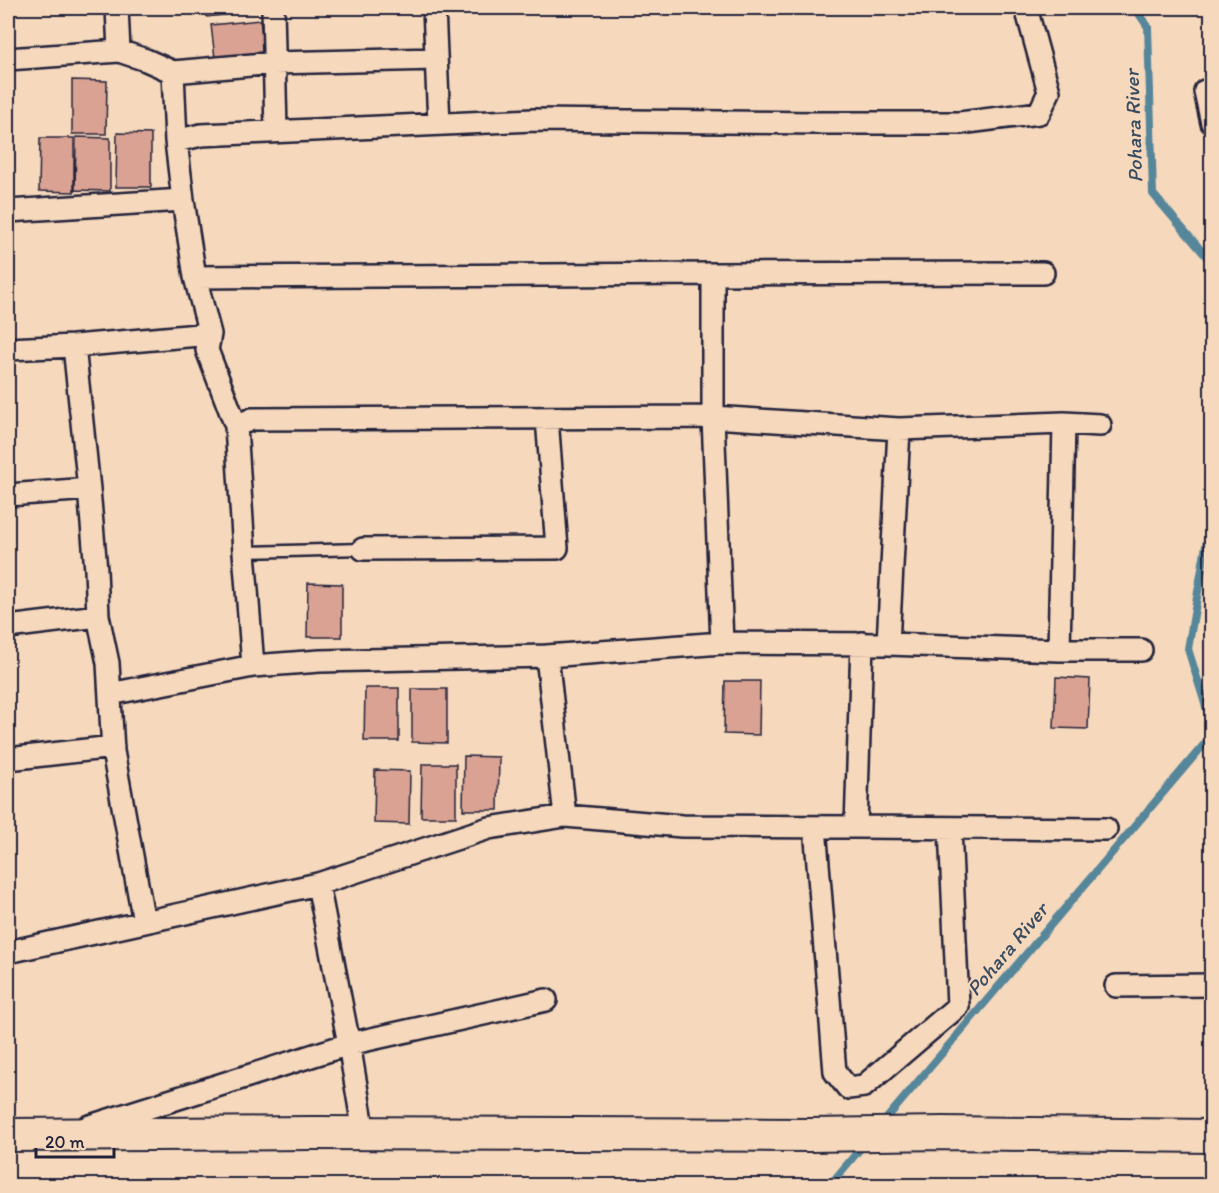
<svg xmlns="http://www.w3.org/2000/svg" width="1219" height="1193" viewBox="0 0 1219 1193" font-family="Itim,sans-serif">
<rect width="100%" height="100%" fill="#f6d8bc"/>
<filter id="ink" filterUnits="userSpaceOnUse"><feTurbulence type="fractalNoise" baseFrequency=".0167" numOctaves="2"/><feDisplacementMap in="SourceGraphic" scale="12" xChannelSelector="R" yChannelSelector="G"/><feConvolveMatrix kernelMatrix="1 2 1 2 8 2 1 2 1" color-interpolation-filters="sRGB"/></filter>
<g filter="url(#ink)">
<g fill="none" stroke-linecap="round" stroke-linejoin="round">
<path stroke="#57869a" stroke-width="8" d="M1135,8L1148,27L1153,194L1212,263
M1212,511L1188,649L1212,726
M881,1125L1212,735
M829,1186L865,1143"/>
</g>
<path fill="#daa292" stroke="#22223b" stroke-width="1.5" d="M205,8H256V11L207,17Z
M260,20L264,52L215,58L211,25Z
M72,80L107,81L106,134H72Z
M117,133L151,134V187H116Z
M76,137L110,138V191L75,190Z
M40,138H74V192L39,191Z
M308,583L342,584V637H307Z
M1056,677L1090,679L1088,729L1054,728Z
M725,681H760L759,735L724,734Z
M365,688H399V741H364Z
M412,689H447V743L412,742Z
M464,756L499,757L498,810H463Z
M422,764H456V817H421Z
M375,770L410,771L409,824L374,823Z"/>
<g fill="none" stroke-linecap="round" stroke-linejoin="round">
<defs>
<path id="lane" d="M244,552L363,549"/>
<path id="street" d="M273,8L276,131
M434,8L439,124
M8,59L119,51
M173,72L274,63L436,59
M1205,91L1212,123
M176,141L201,135L533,120L815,123H960L1039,113L1049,92L1026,8
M8,211L183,200
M713,274L1043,273
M195,277L713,274V417L899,429L888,644
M74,346L89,489
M8,349L74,346L210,334
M236,426L252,419L713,417L722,643
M899,429L1064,423L1100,425
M8,495L89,489L96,570L98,616L108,663L113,751L144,922
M363,549L557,548L547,418
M8,627L98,616
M1059,650L1064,423
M253,666L320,661L547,656L722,643L888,644L1059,650H1141
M110,694L253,666L244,552L236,426L207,350L210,334L195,277L183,200L176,141L173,72L146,60L119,51L117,8
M8,759L113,747
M565,816L682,826L856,827L862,643
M815,827L835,1072L848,1088L864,1086L958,1006L950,828
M856,827L1106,829
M318,884L349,1044L364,1133
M8,952L318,884L489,828L565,816L547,656
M1116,986L1212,985
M87,1127L349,1044L546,1000"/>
<path id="secondary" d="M8,1135L312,1133L811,1135L943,1133L1212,1136"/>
</defs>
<use href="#lane" stroke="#22223b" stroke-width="15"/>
<use href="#street" stroke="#22223b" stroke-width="26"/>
<use href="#secondary" stroke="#22223b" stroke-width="36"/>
<use href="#lane" stroke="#f6d8bc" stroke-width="10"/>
<use href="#street" stroke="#f6d8bc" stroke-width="21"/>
<use href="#secondary" stroke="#f6d8bc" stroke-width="32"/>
</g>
</g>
<g text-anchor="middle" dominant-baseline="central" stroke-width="4.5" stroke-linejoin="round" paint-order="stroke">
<g font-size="21" font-style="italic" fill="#384c62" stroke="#f6d8bc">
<text transform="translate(1133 126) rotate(-92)">Pohara River</text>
<text transform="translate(1007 949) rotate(-50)">Pohara River</text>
</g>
</g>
<rect width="1219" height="1193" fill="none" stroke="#f6d8bc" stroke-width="30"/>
<rect x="15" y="15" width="1189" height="1163" fill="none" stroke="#22223b" stroke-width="2" filter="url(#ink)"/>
<path d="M36 1148v9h78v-9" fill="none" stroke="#22223b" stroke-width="3"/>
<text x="45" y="1148" font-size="18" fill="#22223b" stroke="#f6d8bc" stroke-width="4.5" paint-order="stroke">20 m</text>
</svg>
